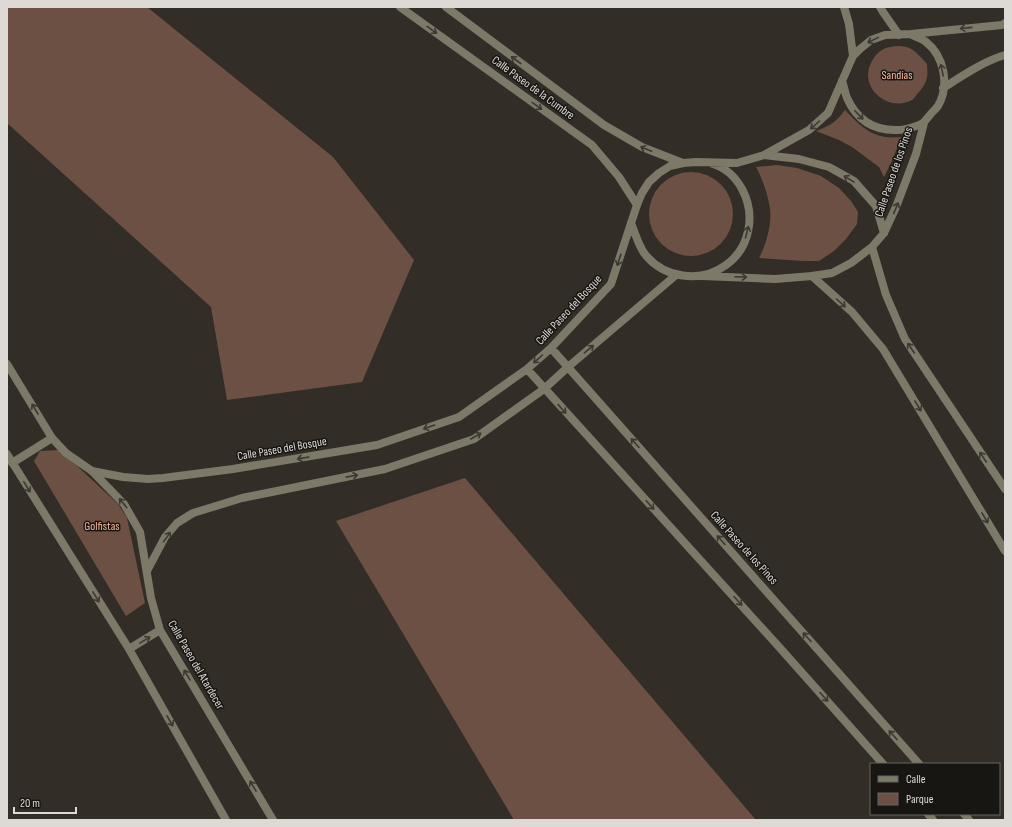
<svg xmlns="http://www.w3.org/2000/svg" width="1012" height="827" viewBox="0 0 1012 827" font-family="'Sofia Sans Condensed',sans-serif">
<rect width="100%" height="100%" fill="#322e27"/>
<path fill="#6d5044" d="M7,7H147L333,157L414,260L362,382L227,400L211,307L7,123Z
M897,46C912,45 918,54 927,64C927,68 928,73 927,77C926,83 922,89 918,93C916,95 915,98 912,100C888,113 857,87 872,61C878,50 885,47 897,46Z
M845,110C862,128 874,140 901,137L892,161L884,177L879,167L852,147L839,140L816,131C831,125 835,123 845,110Z
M777,165L797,168L821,176L839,188L851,201L858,212L857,224L846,239L834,251L819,261H803L759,258C766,245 772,224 770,209C768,195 763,180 756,167Z
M649 214a42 42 0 1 1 84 0a42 42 0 1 1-84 0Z
M60,450L118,504L127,518L145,603L126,616L34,461L40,451Z
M465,478L756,820H514L336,521Z"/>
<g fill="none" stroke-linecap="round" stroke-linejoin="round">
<path stroke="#7c7969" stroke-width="8" d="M400,7L592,145L619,177L637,205
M446,7L604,125L642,147L683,163
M844,7L849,24L853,56
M880,7L883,12L899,35
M842,81C844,86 845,93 847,98C857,120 874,131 898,130C905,130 919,126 924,122C926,120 928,117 930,115C932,112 936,109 938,106C950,85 944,56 926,42C922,39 916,37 912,35
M943,88C962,76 984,61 1005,55
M764,155L799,159L829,167L854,181L876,206L884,233
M631,223C635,233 638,244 644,253C663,278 700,284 726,265C750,248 756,215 742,189C736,178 726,168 713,164
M872,247L886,295L905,339L1005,489
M702,276L775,279L812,276L832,273L851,263L872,247L884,233L896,207L916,154L924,123
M812,276L852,312L883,349L1005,551
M551,348L919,764
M527,369L780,648L883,764
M92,471L123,477L148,479L163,478L233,469L377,445L459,417L527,369L551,348L611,284L637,205L642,193L649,182L659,173L670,166L683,163L696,162L737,163L764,155L809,130L828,113L853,56L860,49L871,40L885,35L911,34L1002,25L1005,23
M147,571L165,537L177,523L193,513L242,498L385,469L474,439L544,389L568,367L676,275
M928,814L933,820
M964,814L969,820"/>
<path stroke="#7c7969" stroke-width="8" d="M7,364L52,438L66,453L92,471L124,504L140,532L151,598L160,630L273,820
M7,454L129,649L226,820
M12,463L52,438
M129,649L160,630"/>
</g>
<defs><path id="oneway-shaft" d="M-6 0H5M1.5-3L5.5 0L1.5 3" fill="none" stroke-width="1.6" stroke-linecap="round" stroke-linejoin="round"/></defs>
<g stroke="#3b3931">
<use href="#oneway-shaft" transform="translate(966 28) rotate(174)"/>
<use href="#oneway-shaft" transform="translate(432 30) rotate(36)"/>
<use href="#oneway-shaft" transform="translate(873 40) rotate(154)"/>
<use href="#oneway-shaft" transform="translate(516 60) rotate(-143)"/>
<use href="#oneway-shaft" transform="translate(942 70) rotate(-102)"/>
<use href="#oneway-shaft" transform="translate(537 106) rotate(36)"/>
<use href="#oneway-shaft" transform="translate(859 115) rotate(46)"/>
<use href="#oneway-shaft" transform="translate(815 125) rotate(138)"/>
<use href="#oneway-shaft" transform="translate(646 149) rotate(-158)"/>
<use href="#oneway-shaft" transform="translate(849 179) rotate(-149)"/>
<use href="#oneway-shaft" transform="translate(896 208) rotate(-68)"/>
<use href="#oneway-shaft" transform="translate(747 232) rotate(-76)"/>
<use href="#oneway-shaft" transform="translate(619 260) rotate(108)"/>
<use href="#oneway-shaft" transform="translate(741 277) rotate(2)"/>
<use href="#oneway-shaft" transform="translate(841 303) rotate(42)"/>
<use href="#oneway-shaft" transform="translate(911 348) rotate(-124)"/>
<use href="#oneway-shaft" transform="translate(589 349) rotate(-40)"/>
<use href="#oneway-shaft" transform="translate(538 359) rotate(138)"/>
<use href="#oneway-shaft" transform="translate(918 406) rotate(59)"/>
<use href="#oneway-shaft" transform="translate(35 409) rotate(-121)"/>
<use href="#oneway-shaft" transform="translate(562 409) rotate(48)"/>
<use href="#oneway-shaft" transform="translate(429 427) rotate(161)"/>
<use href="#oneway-shaft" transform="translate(476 436) rotate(-30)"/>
<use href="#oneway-shaft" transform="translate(635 443) rotate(-132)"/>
<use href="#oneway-shaft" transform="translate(983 457) rotate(-124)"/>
<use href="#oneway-shaft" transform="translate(303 458) rotate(170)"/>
<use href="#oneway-shaft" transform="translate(352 476) rotate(-11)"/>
<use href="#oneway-shaft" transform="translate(27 487) rotate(58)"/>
<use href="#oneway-shaft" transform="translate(123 503) rotate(-129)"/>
<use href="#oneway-shaft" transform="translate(650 505) rotate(48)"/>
<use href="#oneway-shaft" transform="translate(985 518) rotate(59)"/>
<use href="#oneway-shaft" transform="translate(167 537) rotate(-55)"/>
<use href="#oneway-shaft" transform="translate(721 540) rotate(-132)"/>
<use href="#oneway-shaft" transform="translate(96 597) rotate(58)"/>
<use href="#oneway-shaft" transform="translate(738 601) rotate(48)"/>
<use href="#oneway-shaft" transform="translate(807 637) rotate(-132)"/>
<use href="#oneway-shaft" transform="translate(145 640) rotate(-31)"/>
<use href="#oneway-shaft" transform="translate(187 675) rotate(-121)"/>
<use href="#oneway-shaft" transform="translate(824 697) rotate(48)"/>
<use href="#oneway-shaft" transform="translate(170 721) rotate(60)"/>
<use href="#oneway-shaft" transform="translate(893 735) rotate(-132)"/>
<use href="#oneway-shaft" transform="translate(253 786) rotate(-121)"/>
</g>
<g text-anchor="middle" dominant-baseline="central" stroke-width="3" stroke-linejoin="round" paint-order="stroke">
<g font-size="12" fill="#faba9e" stroke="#181613">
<text x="897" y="75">Sandías</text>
<text x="102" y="526">Golfistas</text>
</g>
<g font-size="12" fill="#dddad6" stroke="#181613">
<text transform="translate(533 88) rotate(36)">Calle Paseo de la Cumbre</text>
<text transform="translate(894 172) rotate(-71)">Calle Paseo de los Pinos</text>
<text transform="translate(569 310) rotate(-47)">Calle Paseo del Bosque</text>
<text transform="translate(282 449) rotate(-10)">Calle Paseo del Bosque</text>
<text transform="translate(744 548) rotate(48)">Calle Paseo de los Pinos</text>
<text transform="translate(196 665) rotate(60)">Calle Paseo del Atardecer</text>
</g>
</g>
<rect width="1012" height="827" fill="none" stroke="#dddad6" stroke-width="16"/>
<rect x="870" y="763" width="130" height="52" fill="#181613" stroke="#676461"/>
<rect x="878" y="776" width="20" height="6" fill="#7c7969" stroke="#676461"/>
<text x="906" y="783" font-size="12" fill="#dddad6">Calle</text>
<rect x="878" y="793" width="20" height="12" fill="#6d5044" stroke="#676461"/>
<text x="906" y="803" font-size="12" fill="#dddad6">Parque</text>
<path d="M14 807v6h62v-6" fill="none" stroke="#dddad6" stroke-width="2"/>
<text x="20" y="807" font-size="12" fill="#dddad6" stroke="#181613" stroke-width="3" paint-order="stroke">20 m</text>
</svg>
